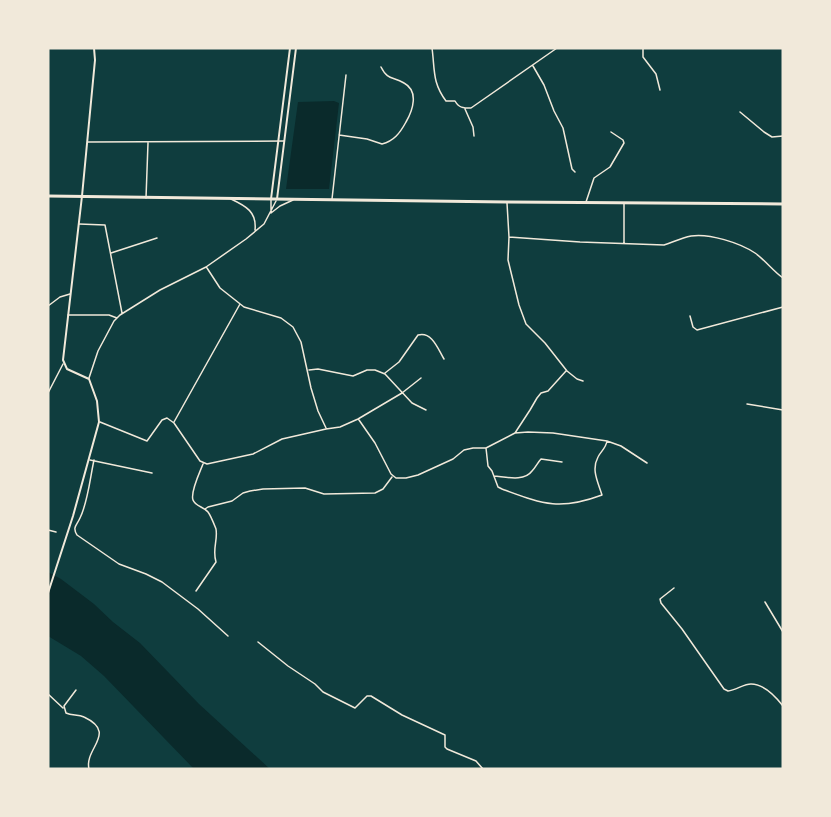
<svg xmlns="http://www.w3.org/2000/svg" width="831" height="817" viewBox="0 0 831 817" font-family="Overpass,sans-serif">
<rect width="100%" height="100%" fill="#0f3d3e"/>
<path fill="#0a2a2b" d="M334,101L339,103L329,189H286L298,102Z
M48,572L61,579L94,604L113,622L140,643L199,704L270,769H194L104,676L81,656L48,636Z"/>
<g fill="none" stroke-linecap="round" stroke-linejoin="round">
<path stroke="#f1e9da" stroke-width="1.5" d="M432,48C435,70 432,82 446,101H455C459,108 463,108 471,108L557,48
M643,48V57L656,74L660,90
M533,66L544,85L554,111L563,128L572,169L575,172
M465,109L473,127L474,136
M740,112L764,132L772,137L783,136
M339,135L367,139L382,144C394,141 400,133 406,122C413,110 419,91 404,83C393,76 388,81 381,67
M88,142L284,141
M146,198L148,143
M231,199C246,206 257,212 255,230
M332,199L346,75
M586,202L594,178L610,167L624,143L623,140L611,132
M507,203L509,237L508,260L519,305L526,324L545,343L567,371L577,379L583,381
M271,213L280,206L293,200
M271,213V199
M79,224L105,225L122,313
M509,237L580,242L664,245C673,242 682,238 691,236C709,233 740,243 755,253C765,260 773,271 783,278
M624,243V204
M111,253L157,238
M207,268L220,288L244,307L281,318L293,327L301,342L311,388L318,411L326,428
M48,306L60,297L70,294
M68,315H109L117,318
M690,316L693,327L697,330L783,307
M309,370L318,369L353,376L367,370H375L385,374L412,403L426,410
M385,373L399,362L418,335C432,331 438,349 444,359
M89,378L98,351L114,321L120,315L160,290L206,267L246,239L264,224L276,201
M48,393L63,364
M747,404L783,410
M359,420L375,443L391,474L396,478H406L418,475L453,459L464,450L473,448H486L515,433L528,432L553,433L607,441L621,446L647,463
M100,422L147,441L162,420L167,418L174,423L200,461L207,464L253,454L282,439L326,429L340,427L358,419L402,393L421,378
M174,422L240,304
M515,433L530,410L537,398L541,393L548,391L566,371
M486,448L488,466L492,471L498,487L502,489C543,504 559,511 602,495C598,482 591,470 598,457C601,451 606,448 607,441
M90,460L152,473
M94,460C90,478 88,502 80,518C77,525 72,527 77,535L119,564L146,574L162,582L198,609L228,636
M494,476C506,477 524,482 532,471C536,467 538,462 541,459L562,462
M205,509L208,507L232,501L243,493L250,491L263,489L305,488L324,494L375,493L383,489L392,477
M48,530L56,532
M674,588L660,599L661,603L682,629L724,689L728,691C736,690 744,684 751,684C764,684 776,697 783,706
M196,591L216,562C212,549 218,541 216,529C214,524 211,516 208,512C204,507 195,506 193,500C190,492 200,472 203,464
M765,602L783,632
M258,642L288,666L315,684L323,692L355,708L367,696H371L402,715L445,735V747L447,749L476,761L483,769
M76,690L64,706L66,713C72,716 78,714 84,717C118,733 84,748 89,769
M48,694L63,708"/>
<path stroke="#f1e9da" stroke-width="2" d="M48,593L73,516L99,422L97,401L89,379L67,369L63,360L82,196L95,60L94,48"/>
<path stroke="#f1e9da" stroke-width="2" d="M271,199L290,48
M277,199L296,48"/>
<path stroke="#f1e9da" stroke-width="3" d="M48,196L507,202L783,204"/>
</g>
<rect width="831" height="817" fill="none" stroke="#f1e9da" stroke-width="99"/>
</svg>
